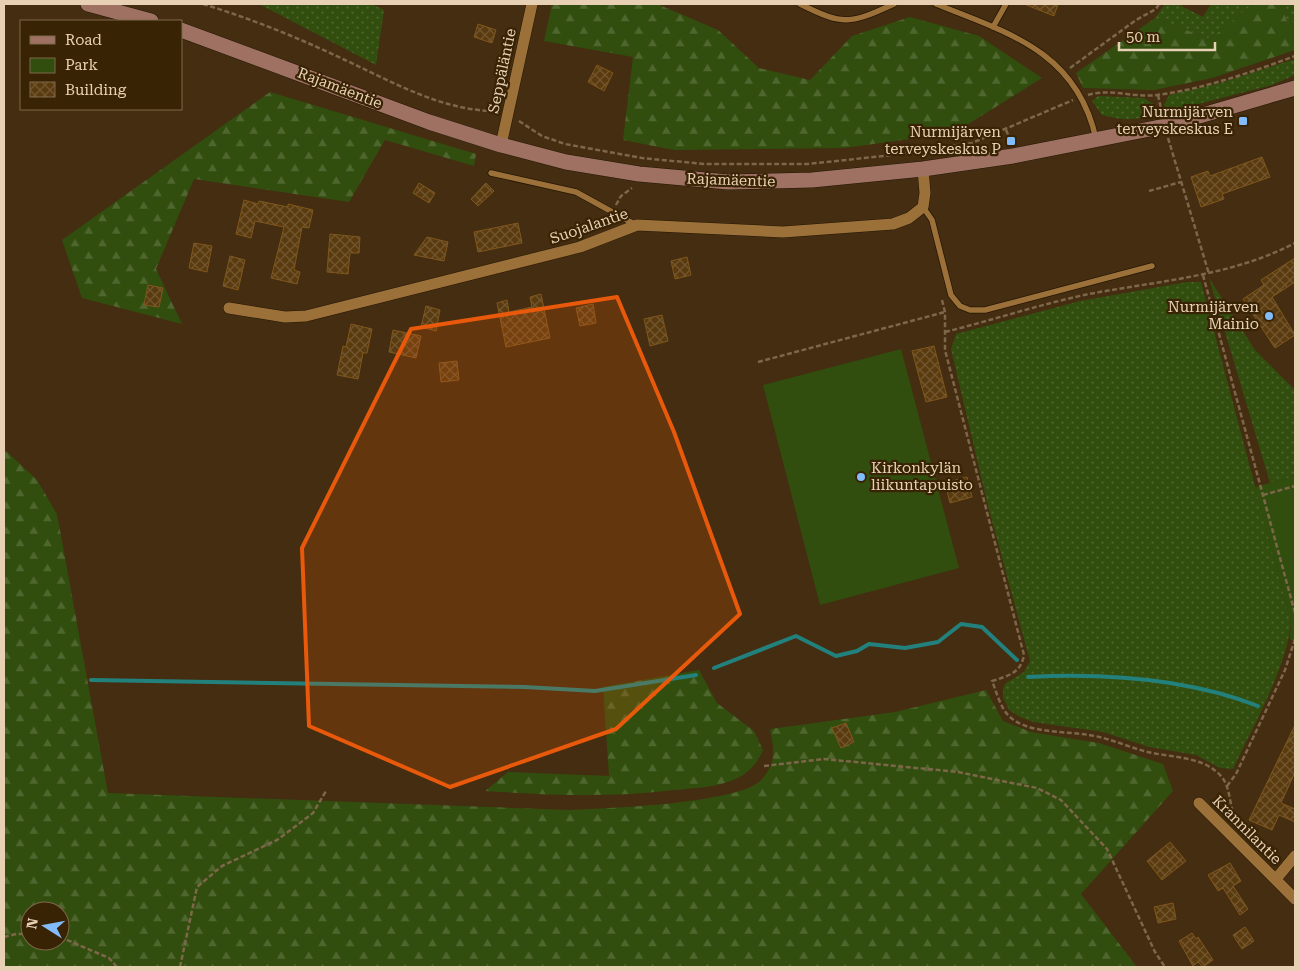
<svg xmlns="http://www.w3.org/2000/svg" width="1299" height="971" viewBox="0 0 1299 971" font-family="'Roboto Serif',serif">
<defs>
<pattern id="grass-dots" width="8" height="8" patternUnits="userSpaceOnUse" patternTransform="scale(1.25)"><rect width="8" height="8" fill="#314e0e"/><path d="M2 2h.1M6 6h.1" fill="none" stroke="#4f662f" stroke-width="1.8" stroke-linecap="round"/></pattern>
<pattern id="forest-firs" width="22" height="20" patternUnits="userSpaceOnUse" patternTransform="scale(1.25)"><rect width="22" height="20" fill="#314e0e"/><path d="M5 1l3.5 6h-7zM16 11l3.5 6h-7z" fill="#4f662f"/></pattern>
<pattern id="building-cross-hatch" width="8" height="8" patternUnits="userSpaceOnUse" patternTransform="scale(1.25)"><rect width="8" height="8" fill="#5a3b0f"/><path d="M0 0l8 8M0 8l8-8" fill="none" stroke="#725630"/></pattern>
</defs>
<rect width="100%" height="100%" fill="#442d10"/>
<path fill="url(#grass-dots)" d="M259,4H372L384,10L376,65Z
M1165,4H1178L1203,17L1211,4H1253L1210,39L1155,18Z
M1281,4H1295V23L1287,21Z
M1295,59V75L1272,85L1167,112L1164,105L1169,95L1220,83Z
M1098,96L1144,98L1155,105L1158,115C1136,120 1123,121 1102,115L1092,101Z
M1209,278L1255,350L1295,390V476L1270,483Z
M1187,282H1201L1291,622C1287,668 1253,726 1233,769L1220,768L1196,755L1149,747L1103,732L1033,722L1020,717L1009,710L1003,697V688L1006,683L1024,672L1030,661L987,502L951,349L956,334L1080,301Z"/>
<path fill="url(#forest-firs)" fill-rule="evenodd" d="M552,4H657L718,30L759,68L810,80L852,36L910,17L979,36L1042,78L954,133L844,148L674,150L623,140L633,57L544,41Z
M1253,4H1281L1287,21L1295,23V50L1212,78L1154,90L1083,88L1076,73L1155,18L1210,39Z
M270,92L476,154L474,166L385,140L349,202L194,179L156,269L182,324L82,298L62,240Z
M4,449L37,480L57,514L108,793L571,810C606,808 742,804 762,779C777,761 774,750 770,729L895,712L986,690L1003,721L1031,732L1099,743L1163,764L1173,791L1081,894L1137,967H4ZM30,911H60V941H30Z
M699,670L717,703L754,731L763,750C758,762 750,772 738,778C719,787 696,788 675,790C611,798 549,795 485,791L508,772L609,776L603,687Z"/>
<path fill="#314e0e" d="M901,349L959,568L820,605L763,385Z
M1295,476V642L1290,639L1291,622L1255,487Z"/>
<g fill="none" stroke-linecap="round" stroke-linejoin="round">
<path stroke="#23817d" stroke-width="4" d="M714,668L796,636L836,656L857,651L869,644L905,648L938,642L961,624L982,627L1017,660
M1028,677C1105,673 1185,678 1258,706
M91,680L525,687L595,691L696,675"/>
</g>
<path fill="url(#building-cross-hatch)" stroke="#80571d" d="M1024,4H1058L1054,16Z
M478,24L496,30L492,43L474,37Z
M597,65L613,73L604,91L588,82Z
M1262,157L1270,177L1222,194L1224,199L1201,207L1191,177L1208,171L1210,176Z
M419,183L435,193L429,203L413,193Z
M486,183L494,191L478,206L471,199Z
M244,200L258,204L259,201L288,207V204L313,210L309,228L302,227L294,270L300,272L297,284L271,278L284,227L255,221L251,238L236,234Z
M518,223L522,243L478,252L474,232Z
M330,234L360,237L359,253H350L348,274L327,272Z
M427,237L448,242L444,261L414,255Z
M194,243L212,246L207,272L189,268Z
M230,256L245,260L238,290L223,286Z
M687,257L691,275L675,279L671,261Z
M1295,258V282L1272,297L1295,335L1275,348L1243,299L1264,285L1261,280Z
M148,285L163,288L159,307L144,305Z
M541,294L550,338L506,347L497,303L507,300L509,312L532,307L530,297Z
M593,304L596,323L580,326L576,308Z
M426,306L440,310L436,331L421,327Z
M662,315L668,341L650,346L644,319Z
M351,324L372,329L367,353H363L358,379L337,375L343,346L346,347Z
M393,330L421,336L416,358L389,352Z
M934,346L947,397L926,402L912,351Z
M457,361L459,380L441,382L439,363Z
M967,477L972,497L950,503L945,483Z
M846,723L854,742L841,748L832,728Z
M1295,725V772L1281,803L1295,809V822L1279,815L1272,830L1249,820Z
M1170,842L1186,861L1162,880L1147,861Z
M1230,863L1241,881L1233,886L1248,909L1240,915L1223,888L1218,891L1208,875Z
M1173,903L1176,919L1158,923L1154,907Z
M1245,927L1254,941L1242,949L1233,935Z
M1192,933L1196,939L1198,937L1213,960L1203,967L1198,962L1193,966L1179,941Z"/>
<g fill="none" stroke-linecap="round" stroke-linejoin="round">
<defs>
<path id="lane" d="M800,4C844,26 850,24 894,4
M936,4C1009,33 1077,52 1096,139
M993,27L1006,4
M491,173L576,192L636,225
M923,207L932,220L951,295L960,306L970,310H985L1152,266"/>
<path id="street" d="M501,145L532,4
M229,308L285,317L306,316L580,247L637,225L783,232L893,224L909,218L923,207L925,193L923,169
M1199,803L1295,899
M1276,879L1295,856"/>
<path id="secondary" d="M88,4L151,21
M181,30L429,122L501,145L566,162L639,174L728,182L812,180L923,169L1013,156L1165,126L1295,88"/>
</defs>
<use href="#lane" stroke="#251706" stroke-width="7"/>
<use href="#street" stroke="#251706" stroke-width="12"/>
<use href="#secondary" stroke="#251706" stroke-width="16"/>
<path stroke="#7d6649" stroke-width="2.5" stroke-dasharray="5 2.5" stroke-linecap="butt" d="M203,4C252,19 299,38 345,60C393,82 442,111 496,111
M1070,68L1136,20L1156,9L1159,4
M1088,95C1109,88 1135,98 1157,95C1203,89 1252,72 1295,56
M1158,95L1162,113
M519,121L542,136L565,144L642,158L704,164H807L884,156L972,143L1073,100
M1006,130L1011,141
M1168,138L1209,274
M1149,191L1181,182
M616,205L621,196L632,188
M1203,275L1295,613
M942,300L945,312V350L1024,655C1021,673 1008,676 992,681C997,693 1000,707 1009,716C1027,734 1066,731 1089,735C1109,738 1126,746 1144,751C1169,758 1201,755 1220,775C1232,787 1228,808 1238,824
M945,332C993,320 1041,304 1089,294C1158,281 1232,276 1295,243
M758,362L945,312
M1263,495L1295,486
M764,766L824,759L958,772L1037,788L1061,800L1107,849L1155,952L1165,967
M1227,786L1236,774L1285,670L1295,639
M4,937L16,934H30
M60,937L109,958L117,967
M180,967L197,887L222,866L277,840L313,813L326,791"/>
<use href="#lane" stroke="#9c7139" stroke-width="5.5"/>
<use href="#street" stroke="#9c7139" stroke-width="11"/>
<use href="#secondary" stroke="#9e7163" stroke-width="15"/>
</g>
<path fill="#e8590c" fill-opacity="0.2" stroke="#e8590c" stroke-width="4" stroke-linejoin="round" d="M617,297L674,432L740,614L616,729L450,787L309,726L302,548L411,329Z"/>
<g fill="#82bcfa" stroke="#392305" stroke-width="2">
<rect x="1238" y="116" width="10" height="10" rx="2.5"/>
<rect x="1006" y="136" width="10" height="10" rx="2.5"/>
<circle cx="1269" cy="316" r="5"/>
<circle cx="861" cy="477" r="5"/>
</g>
<g text-anchor="middle" dominant-baseline="central" stroke-width="4.5" stroke-linejoin="round" paint-order="stroke">
<g font-size="15" fill="#e7d0b4" stroke="#392305">
<text transform="translate(502 71) rotate(-78)">Seppäläntie</text>
<text transform="translate(340 88) rotate(21)">Rajamäentie</text>
<text transform="translate(731 180) rotate(2)">Rajamäentie</text>
<text transform="translate(589 226) rotate(-19)">Suojalantie</text>
<text transform="translate(1247 830) rotate(45)">Krannilantie</text>
</g>
<g font-size="15" fill="#e7d0b4" stroke="#392305" text-anchor="end">
<text x="1233" y="112">Nurmijärven<tspan x="1233" dy="17">terveyskeskus E</tspan></text>
<text x="1001" y="132">Nurmijärven<tspan x="1001" dy="17">terveyskeskus P</tspan></text>
<text x="1259" y="307">Nurmijärven<tspan x="1259" dy="17">Mainio</tspan></text>
<text x="871" y="468" text-anchor="start">Kirkonkylän<tspan x="871" dy="17">liikuntapuisto</tspan></text>
</g>
</g>
<rect width="1299" height="971" fill="none" stroke="#e7d0b4" stroke-width="10"/>
<rect x="20" y="20" width="162" height="90" fill="#392305" stroke="#7f684b"/>
<rect x="30" y="36" width="25" height="8" fill="#9e7163" stroke="#7f684b"/>
<text x="65" y="45" font-size="15" fill="#e7d0b4">Road</text>
<rect x="30" y="58" width="25" height="15" fill="#314e0e" stroke="#7f684b"/>
<text x="65" y="70" font-size="15" fill="#e7d0b4">Park</text>
<rect x="30" y="82" width="25" height="15" fill="url(#building-cross-hatch)" stroke="#7f684b"/>
<text x="65" y="95" font-size="15" fill="#e7d0b4">Building</text>
<g transform="translate(45 926) rotate(281)"><circle r="24" fill="#392305" stroke="#7f684b"/>
<path d="M0-4L9 19L0 12L-9 19Z" fill="#82bcfa"/>
<text y="-8" font-size="14" font-weight="bold" text-anchor="middle" fill="#e7d0b4">N</text>
</g>
<path d="M1119 42v8h96v-8" fill="none" stroke="#e7d0b4" stroke-width="2.5"/>
<text x="1126" y="42" font-size="15" fill="#e7d0b4" stroke="#392305" stroke-width="4" paint-order="stroke">50 m</text>
</svg>
